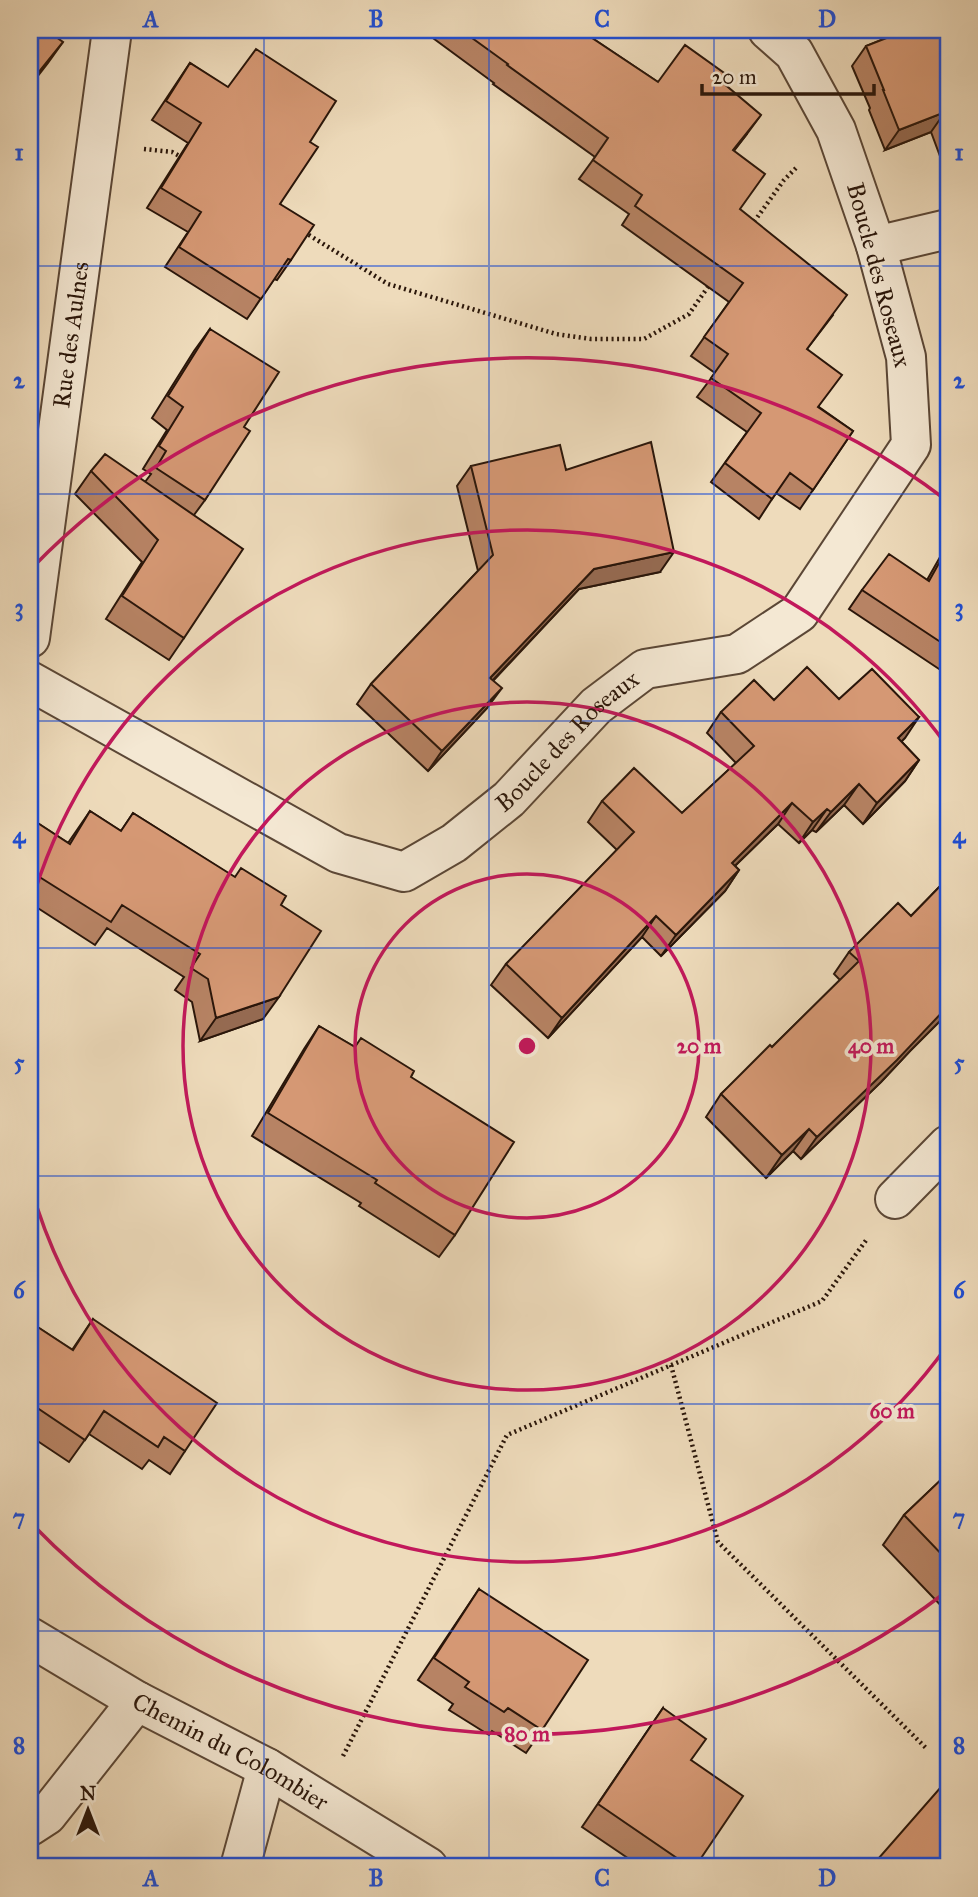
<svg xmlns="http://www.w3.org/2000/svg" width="978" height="1897" viewBox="0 0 978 1897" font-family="'IM FELL Great Primer',serif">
<rect width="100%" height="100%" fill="#eedbbb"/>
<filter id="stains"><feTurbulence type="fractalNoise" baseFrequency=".00286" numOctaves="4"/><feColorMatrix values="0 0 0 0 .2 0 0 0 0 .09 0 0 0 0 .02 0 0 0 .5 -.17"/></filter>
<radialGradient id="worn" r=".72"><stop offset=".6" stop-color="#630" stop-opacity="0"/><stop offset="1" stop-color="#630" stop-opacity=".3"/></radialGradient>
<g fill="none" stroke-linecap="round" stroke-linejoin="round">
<defs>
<g id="minor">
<path d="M876,246L948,229"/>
<path id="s1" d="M30,638L112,30"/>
<path id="s2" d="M30,681L338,853L404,872L454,843L509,799L596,706L645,669L737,654L799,613L911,445L906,357L876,246L836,130L794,53L768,30"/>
<path d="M895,1199L948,1145"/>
<path id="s3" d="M30,1637L137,1701L267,1768L428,1867"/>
<path d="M30,1826L47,1815L137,1701"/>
<path d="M240,1867L267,1768"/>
</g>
</defs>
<use href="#minor" stroke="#5b4736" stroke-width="42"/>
<path stroke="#2a160a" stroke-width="4.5" stroke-dasharray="2 3.5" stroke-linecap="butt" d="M144,149L172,152L183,158
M751,226L784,180L797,167
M304,232L388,284L556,334L591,339H644L689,314L710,284
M671,1365L718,1542L926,1748
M343,1756L507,1435L822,1301L867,1239"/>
<use href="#minor" stroke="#f4e8d3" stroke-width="38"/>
</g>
<path fill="#b78364" stroke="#2a160a" stroke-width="2" d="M422,30H580L658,82L727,75L722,83L747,134L734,151L740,210L833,315L807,349L819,407L853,431L800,509L776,493L759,519L711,482L747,432L697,397L715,373L691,356L729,302L622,225L629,214L579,179L595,157L493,84L494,83Z
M888,30H948V175H947L931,132L885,150L869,110L870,108L852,66L866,46L891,36Z
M190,63L310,142L280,204L291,260L277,280L274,279L247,319L165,267L188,232L147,208L188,143L152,120Z
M210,329L244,427L205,500L194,515L184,638L169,660L106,619L142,562L75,494L91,471L145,482L151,474L143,469L167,430L152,418L194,351Z
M471,466L566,470L660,572L579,589L493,681L487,708L428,771L357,704L371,684L478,571L457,486Z
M948,543V675L849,609L862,590L927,580Z
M839,699L919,717L901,741L919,760L905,781L863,824L844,805L816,832L812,830L799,843L778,824L735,866L739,870L725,891L661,956L642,937L548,1038L491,985L506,964L617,850L588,822L602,801L682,813L736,763L707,733L721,712L774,700Z
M90,811L121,831L133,813L234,877L281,905L263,1019L200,1041L192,1002L175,990L184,977L107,928L95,945L30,903V818L68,843Z
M948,878V1013L910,1051L881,1082L801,1159L793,1151L766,1178L706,1117L721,1094L772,1047L840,980L834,974L849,952L911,916Z
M319,1026L355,1047L411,1077L455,1235L439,1257L359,1206L361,1203L252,1136L304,1049Z
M93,1319L185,1451L170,1474L149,1460L142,1469L89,1434L69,1462L30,1436V1322L72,1350Z
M948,1473V1613L883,1545L904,1515Z
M479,1589L542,1730L526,1753L492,1731L489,1735L449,1710L453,1704L418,1680Z
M663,1708L695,1867H641L582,1827Z"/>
<path fill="#956a51" stroke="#2a160a" stroke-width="2" d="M63,42L48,63L30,86V83Z
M945,112L931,132L885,150L899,130Z
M761,115L747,134L719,169L733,150Z
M674,552L660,572L579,589L476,698L490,678L594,569Z
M502,688L487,708L428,771L442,751Z
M919,717L905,738L884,759L898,738Z
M919,760L905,781L863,824L877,803Z
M859,784L844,805L816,832L831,812Z
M792,803L778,824L717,883L732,863Z
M827,809L812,830L799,843L813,822Z
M739,870L725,891L661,956L676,935Z
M656,916L642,937L548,1038L562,1018Z
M279,997L263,1019L200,1041L216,1018Z
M948,1006V1013L910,1051L881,1082L801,1159L817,1137Z
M809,1129L793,1151L766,1178L782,1155Z"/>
<path fill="#d59874" stroke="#2a160a" stroke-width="2" d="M30,30H46L63,42L30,83Z
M461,30H580L658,82L685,45L727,75L722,82L761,115L733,150L765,174L740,209L847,295L807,349L842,375L818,407L853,431L813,490L790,473L772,499L725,463L761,413L711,378L728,354L704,337L743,283L635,206L642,195L593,160L608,138L507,65L508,64Z
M907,30H948V122L945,112L899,130L883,90H884L866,46Z
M256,49L336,101L310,142L318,147L280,204L314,225L291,260L288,259L261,299L179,247L201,212L161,188L201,123L166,101L190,63L228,87Z
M210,329L279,372L244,427L250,431L205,500L156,468L166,451L159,446L183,407L168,396Z
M651,442L674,552L594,569L490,678L502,688L442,751L371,684L493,555L471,466L560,445L566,470Z
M105,454L243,549L184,638L122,596L158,540L91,471Z
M948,547V647L862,590L889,554L929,581Z
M807,667L839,699L872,669L919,717L898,738L919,760L877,803L859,784L831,812L827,809L813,822L792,803L732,863L739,870L676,935L656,916L562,1018L506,964L634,832L602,801L634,768L682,813L754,746L721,712L754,680L774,700Z
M90,811L121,831L133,813L235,877L241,868L286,896L281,905L321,931L279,997L216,1018L208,979L191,968L200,954L122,905L111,922L30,871V818L70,844Z
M948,878V1006L897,1060L817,1137L809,1129L782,1155L721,1094L770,1045L772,1047L859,961L849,952L898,903L911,916Z
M319,1026L355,1047L361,1038L414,1071L411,1077L514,1142L455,1235L375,1183L377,1180L268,1113Z
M93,1319L217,1403L185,1451L164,1437L158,1447L104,1411L85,1440L30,1403V1322L73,1350Z
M948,1473V1561L904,1515Z
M479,1589L588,1660L542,1730L508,1708L504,1712L465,1687L469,1682L434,1658Z
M663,1708L706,1739L691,1760L743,1796L695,1867H690L598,1804Z
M948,1779V1867H871Z"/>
<path fill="none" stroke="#1d4ed8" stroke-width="2" stroke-opacity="0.55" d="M264,30V1867M489,30V1867M714,30V1867M30,266H948M30,494H948M30,721H948M30,948H948M30,1176H948M30,1404H948M30,1631H948"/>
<g fill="none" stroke="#c2185b" stroke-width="3.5">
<circle cx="527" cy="1046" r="172"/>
<circle cx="527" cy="1046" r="344"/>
<path d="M947 1346A516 516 0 0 1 30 1184M30 908A516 516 0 0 1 947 746"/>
<path d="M946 1592A688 688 0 0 1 32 1524M32 568A688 688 0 0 1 946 500"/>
</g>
<g text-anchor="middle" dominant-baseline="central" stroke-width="7" stroke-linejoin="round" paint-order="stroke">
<g font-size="24" fill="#2a160a" stroke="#f4e8d3">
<text transform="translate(879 275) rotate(75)">Boucle des Roseaux</text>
<text stroke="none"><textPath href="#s1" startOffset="306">Rue des Aulnes</textPath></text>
<text stroke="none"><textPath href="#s2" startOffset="632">Boucle des Roseaux</textPath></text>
<text stroke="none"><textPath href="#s3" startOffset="231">Chemin du Colombier</textPath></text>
</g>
</g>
<circle cx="527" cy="1046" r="10" fill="#c2185b" stroke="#f4e8d3" stroke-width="3.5"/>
<g font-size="21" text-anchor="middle" font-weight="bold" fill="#c2185b" stroke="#f4e8d3" stroke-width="7" stroke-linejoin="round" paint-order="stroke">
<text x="699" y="1053">20 m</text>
<text x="871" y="1053">40 m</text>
<text x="892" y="1418">60 m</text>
<text x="527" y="1741">80 m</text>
</g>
<rect width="978" height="1897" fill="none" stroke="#eedbbb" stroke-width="77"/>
<g transform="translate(88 1810)" stroke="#f4e8d3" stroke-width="5" paint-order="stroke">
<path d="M0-5L12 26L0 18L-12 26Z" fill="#2a160a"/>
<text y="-10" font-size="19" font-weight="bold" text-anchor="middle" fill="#2a160a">N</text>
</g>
<path d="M702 84v10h172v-10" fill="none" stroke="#2a160a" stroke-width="3.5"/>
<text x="712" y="84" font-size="21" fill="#2a160a" stroke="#f4e8d3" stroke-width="5" paint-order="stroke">20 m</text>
<rect x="38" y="38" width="902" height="1820" fill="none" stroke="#1d4ed8" stroke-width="2.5"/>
<g font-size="23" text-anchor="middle" font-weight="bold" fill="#1d4ed8">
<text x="151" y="27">A</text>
<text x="376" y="27">B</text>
<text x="602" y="27">C</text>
<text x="827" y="27">D</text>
<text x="19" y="160">1</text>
<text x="959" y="160">1</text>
<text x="19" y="388">2</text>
<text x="959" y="388">2</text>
<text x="19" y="615">3</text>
<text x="959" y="615">3</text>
<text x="19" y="843">4</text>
<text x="959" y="843">4</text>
<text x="19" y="1070">5</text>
<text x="959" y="1070">5</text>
<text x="19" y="1298">6</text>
<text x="959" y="1298">6</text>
<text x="19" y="1525">7</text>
<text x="959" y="1525">7</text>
<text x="19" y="1753">8</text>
<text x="959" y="1753">8</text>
<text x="151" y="1886">A</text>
<text x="376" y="1886">B</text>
<text x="602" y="1886">C</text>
<text x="827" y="1886">D</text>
</g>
<rect width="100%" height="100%" filter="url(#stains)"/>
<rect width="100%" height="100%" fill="url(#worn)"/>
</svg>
